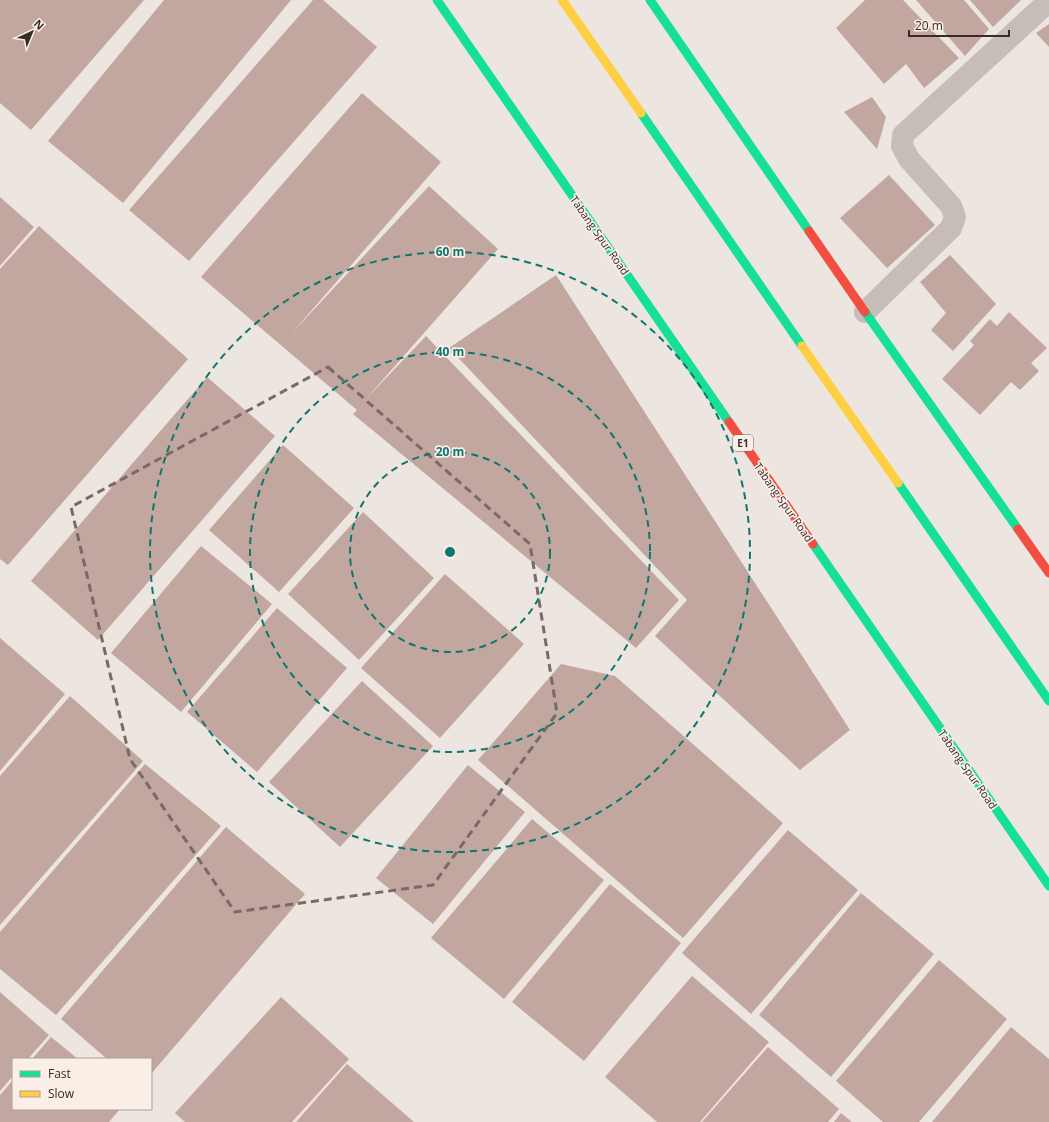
<svg xmlns="http://www.w3.org/2000/svg" width="1049" height="1122" viewBox="0 0 1049 1122" font-family="'Open Sans',sans-serif">
<rect width="100%" height="100%" fill="#ede5df"/>
<path fill="#c2a6a0" d="M0,0H144L31,130L0,103Z
M164,0H291L123,203L48,141Z
M313,0H323L377,47L189,261L129,210Z
M865,0H903L959,58L924,88L906,64L884,84L836,28Z
M916,0H964L989,29L965,56Z
M970,0H1021L993,27Z
M1049,24V47L1036,33Z
M362,93L441,162L291,334L429,186L498,249L365,400L426,336L679,600L636,648L353,414L357,410L201,277Z
M872,97L886,117L877,149L844,112Z
M889,175L935,225L887,268L840,218Z
M0,197L34,227L0,266Z
M39,226L188,359L8,565L0,559V269Z
M950,255L996,304L953,351L931,330L946,313L920,282Z
M556,275L850,730L800,770L655,636L687,600L449,348Z
M1009,312L1047,348L1031,363L1039,371L1020,390L1011,382L980,415L942,379L974,345L970,341L990,319L997,326Z
M207,377L275,436L98,640L31,581Z
M283,445L354,508L279,592L209,530Z
M363,512L434,578L359,660L288,594Z
M201,546L272,604L181,712L111,653Z
M445,574L524,644L440,738L361,668Z
M277,608L347,668L257,772L187,712Z
M0,638L65,694L0,771Z
M561,664L615,676L783,823L683,938L478,760Z
M362,681L433,746L340,847L269,782Z
M70,696L143,761L0,925V776Z
M145,764L221,826L56,1015L0,969V932Z
M468,765L525,812L433,924L376,878Z
M532,819L604,880L504,999L431,938Z
M226,827L305,894L151,1074V1059H107L61,1019Z
M788,830L858,890L751,1014L682,953Z
M610,884L681,943L584,1061L512,1002Z
M861,893L934,954L831,1077L759,1015Z
M939,960L1007,1019L919,1122H883L836,1081Z
M692,976L769,1042L700,1122H657L605,1077Z
M0,992L49,1035L28,1059H13V1076L0,1091Z
M281,997L349,1059L292,1122H185L175,1113Z
M1011,1027L1049,1059V1122H932Z
M51,1037L78,1059H32Z
M768,1047L839,1109L828,1122H702Z
M347,1064L414,1122H296Z
M13,1080V1109H120L109,1122H0V1095Z
M841,1113L852,1122H834Z"/>
<g fill="none" stroke-linecap="round" stroke-linejoin="round">
<path stroke="#c6bdb8" stroke-width="22" d="M865,312L951,228L955,217L951,206L909,159L902,146L903,135L1049,1"/>
<path stroke="#16e098" stroke-width="9" d="M437,0L729,422
M650,0L809,231
M641,113L802,346
M865,312L1018,529
M898,483L1049,701
M813,544L1049,886"/>
<path stroke="#ffcf43" stroke-width="9" d="M562,0L641,113
M802,346L898,483"/>
<path stroke="#f24e42" stroke-width="9" d="M809,231L865,312
M729,422L813,544
M1018,529L1049,573"/>
</g>
<path fill="none" stroke="#776b67" stroke-width="3" stroke-dasharray="8 5" stroke-linejoin="round" d="M328,367L530,544L557,713L433,885L235,912L130,759L71,507Z"/>
<g fill="none" stroke="#0f766e" stroke-width="2" stroke-dasharray="7 5">
<circle cx="450" cy="552" r="100"/>
<circle cx="450" cy="552" r="200"/>
<circle cx="450" cy="552" r="300"/>
</g>
<g text-anchor="middle" dominant-baseline="central" stroke-width="3.5" stroke-linejoin="round" paint-order="stroke">
<rect fill="#faefe6" stroke="#726560" stroke-width="1" x="733" y="435" width="20" height="16" rx="3"/>
<g font-size="10" font-weight="bold" fill="#372a27">
<text x="743" y="443">E1</text>
</g>
<g font-size="11" fill="#372a27" stroke="#faefe6">
<text transform="translate(600 235) rotate(55)">Tabang Spur Road</text>
<text transform="translate(784 502) rotate(55)">Tabang Spur Road</text>
<text transform="translate(968 769) rotate(55)">Tabang Spur Road</text>
</g>
</g>
<circle cx="450" cy="552" r="6" fill="#0f766e" stroke="#faefe6" stroke-width="2"/>
<g font-size="12" text-anchor="middle" font-weight="bold" fill="#0f766e" stroke="#faefe6" stroke-width="3.5" stroke-linejoin="round" paint-order="stroke">
<text x="450" y="256">60 m</text>
<text x="450" y="356">40 m</text>
<text x="450" y="456">20 m</text>
</g>
<rect x="12" y="1058" width="140" height="52" fill="#faefe6" stroke="#aca09a"/>
<rect x="20" y="1071" width="20" height="6" fill="#16e098" stroke="#aca09a"/>
<text x="48" y="1078" font-size="12" fill="#372a27">Fast</text>
<rect x="20" y="1091" width="20" height="6" fill="#ffcf43" stroke="#aca09a"/>
<text x="48" y="1098" font-size="12" fill="#372a27">Slow</text>
<g transform="translate(32 32) rotate(44)" stroke="#faefe6" stroke-width="3" paint-order="stroke">
<path d="M0-3L7 15L0 10L-7 15Z" fill="#372a27"/>
<text y="-6" font-size="11" font-weight="bold" text-anchor="middle" fill="#372a27">N</text>
</g>
<path d="M909 30v6h100v-6" fill="none" stroke="#372a27" stroke-width="2"/>
<text x="915" y="30" font-size="12" fill="#372a27" stroke="#faefe6" stroke-width="3" paint-order="stroke">20 m</text>
</svg>
